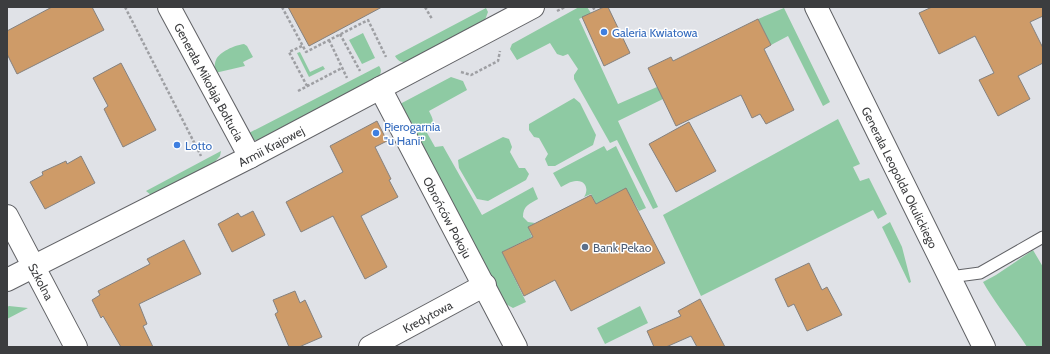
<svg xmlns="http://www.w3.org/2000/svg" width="1050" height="354" viewBox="0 0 1050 354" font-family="Cabin,sans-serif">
<rect width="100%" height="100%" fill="#e0e2e7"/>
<path fill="#8ecaa3" d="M579,7H587L591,13L579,19L618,104L657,87L663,99L618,121L658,207L653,209L617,140L610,143L574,79V75L578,69L568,54L563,56L557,54L550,43L517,60L510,49L512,44Z
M486,8L488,12L485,20L406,62C400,62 398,61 395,56Z
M784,8L830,102L823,106L788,36L771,45L758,19Z
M363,33L375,58L362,64L349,40Z
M244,44L247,46L253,57L243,62L245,66L215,73C215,69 214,64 216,60C219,52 235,45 244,44Z
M300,52L310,72L323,66L325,69L309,77L297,53Z
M379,66C382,70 381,73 379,76L258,140H253L247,134Z
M451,77L463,81L467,90L429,111C434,121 435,123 426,131L435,147L443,146L482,215L533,187L538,199C529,204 523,206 523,217L528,222L535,223L528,227L532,237L502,252L526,302L513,308L504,303L400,104Z
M574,98L580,103L596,135L593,145L555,166H548L545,159L548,154L539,138L534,137L529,130V124Z
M838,119L860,164L853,167L860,181L869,178L887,214L878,219L873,210L701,296L663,215Z
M503,137L509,139L512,147L510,152L519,168H525L529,174L526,180L488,201L477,199L459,168L458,160Z
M604,146L607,151L616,146L646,208L639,211L626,189L596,204L591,194L584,197C589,190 586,180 576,181C571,181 565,185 561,187L553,173Z
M221,151L220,156L213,164L151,195L146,191Z
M890,222L902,247L911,282L909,283L882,227Z
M1033,250L1043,267V347H1027C1013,325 996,305 983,282L996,275Z
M9,306L28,308L7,319V307Z
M640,306L648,323L605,344L597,328Z"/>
<path fill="#ce9b68" stroke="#85817e" d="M52,7H92L104,30L17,74L7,54V31Z
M288,7H382L309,46Z
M604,7H608L630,53L604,66L582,17Z
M932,7H1043V16L1030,22L1043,48V63L1018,76L1030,99L998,116L979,80L994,73L975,36L939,54L919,13Z
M758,19L771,45L764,49L794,110L766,124L760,114L752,118L741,95L676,126L648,68L671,57L673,61Z
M121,63L156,130L123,147L104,109L108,106L93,78Z
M377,121L387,141L375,147L391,179L389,180L398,197L361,216L387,267L365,279L333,216L301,232L286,202L343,172L330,146Z
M689,122L716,171L676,192L649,144Z
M81,156L95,183L45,209L30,182L43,175L42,172L66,161L67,164Z
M626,188L665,263L571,311L555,280L524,296L502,252L533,237L528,227L591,195L596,204Z
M253,211L265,235L232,252L218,224L238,213L241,217Z
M184,240L201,274L139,304L147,324L143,326L153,347H121L103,316L101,318L92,300L100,295L98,291L150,264L147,259Z
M809,263L822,290L827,287L842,315L807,331L794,304L788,307L775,279Z
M295,291L300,303L305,300L322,337L299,347H289L275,314L278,312L273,300Z
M700,299L725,347H697L691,336L666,347H654L647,331L681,316L678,311Z"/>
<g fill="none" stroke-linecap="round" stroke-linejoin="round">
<defs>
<path id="service" d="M950,277L980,273L1043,237"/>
<g id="minor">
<path id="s1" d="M169,7L250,157"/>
<path id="s2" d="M380,88L516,347"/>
<path id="s3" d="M7,216L76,347"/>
<path id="s4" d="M7,280L250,157L533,7"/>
<path id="s5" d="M370,347L485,285"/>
</g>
<g id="tertiary">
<path id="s6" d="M816,7L984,347"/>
</g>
</defs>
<use href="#service" stroke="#616266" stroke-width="13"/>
<use href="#minor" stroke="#616266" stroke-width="24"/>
<use href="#tertiary" stroke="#616266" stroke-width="24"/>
<path stroke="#9e9fa3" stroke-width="2.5" stroke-dasharray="3 2" stroke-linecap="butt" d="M125,7L201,156
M282,7L306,52L368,20L386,57
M425,7L432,19
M593,7L595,11
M557,11L565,7
M340,34L360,71
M329,40L347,78
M302,46L289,52L307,86
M461,72L471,75L498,61L500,51
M298,91L342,68"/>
<use href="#service" stroke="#fff" stroke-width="11"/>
<use href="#minor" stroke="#fff" stroke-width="22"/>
<use href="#tertiary" stroke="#fff" stroke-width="22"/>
</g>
<g fill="#3f7fe0" stroke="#fff" stroke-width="1.5">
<circle cx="604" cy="32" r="4"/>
<circle cx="376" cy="133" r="4"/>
<circle cx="177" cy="145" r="4"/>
</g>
<circle fill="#5c6f8a" stroke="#fff" stroke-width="1.5" cx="585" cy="247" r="4"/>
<g text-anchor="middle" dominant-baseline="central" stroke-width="3" stroke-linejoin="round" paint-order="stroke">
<g font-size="12" fill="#366cbe" stroke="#fff" text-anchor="start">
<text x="612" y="32">Galeria Kwiatowa</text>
<text x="384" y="126">Pierogarnia<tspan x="384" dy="14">"u Hani"</tspan></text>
<text x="185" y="145">Lotto</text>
</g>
<g font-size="12" fill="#3c3d3f" stroke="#fff">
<text stroke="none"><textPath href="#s1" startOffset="85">Generała Mikołaja Bołtucia</textPath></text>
<text stroke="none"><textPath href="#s4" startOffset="296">Armii Krajowej</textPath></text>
<text stroke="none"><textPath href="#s6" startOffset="190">Generała Leopolda Okulickiego</textPath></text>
<text stroke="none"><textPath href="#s2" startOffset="146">Obrońców Pokoju</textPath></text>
<text stroke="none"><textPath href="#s3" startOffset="74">Szkolna</textPath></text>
<text stroke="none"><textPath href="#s5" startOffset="65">Kredytowa</textPath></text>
</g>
<g font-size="12" fill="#4e5e75" stroke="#fff" text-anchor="start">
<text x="593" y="247">Bank Pekao</text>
</g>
</g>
<rect width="1050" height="354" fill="none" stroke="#3c3d3f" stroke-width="16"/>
</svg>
